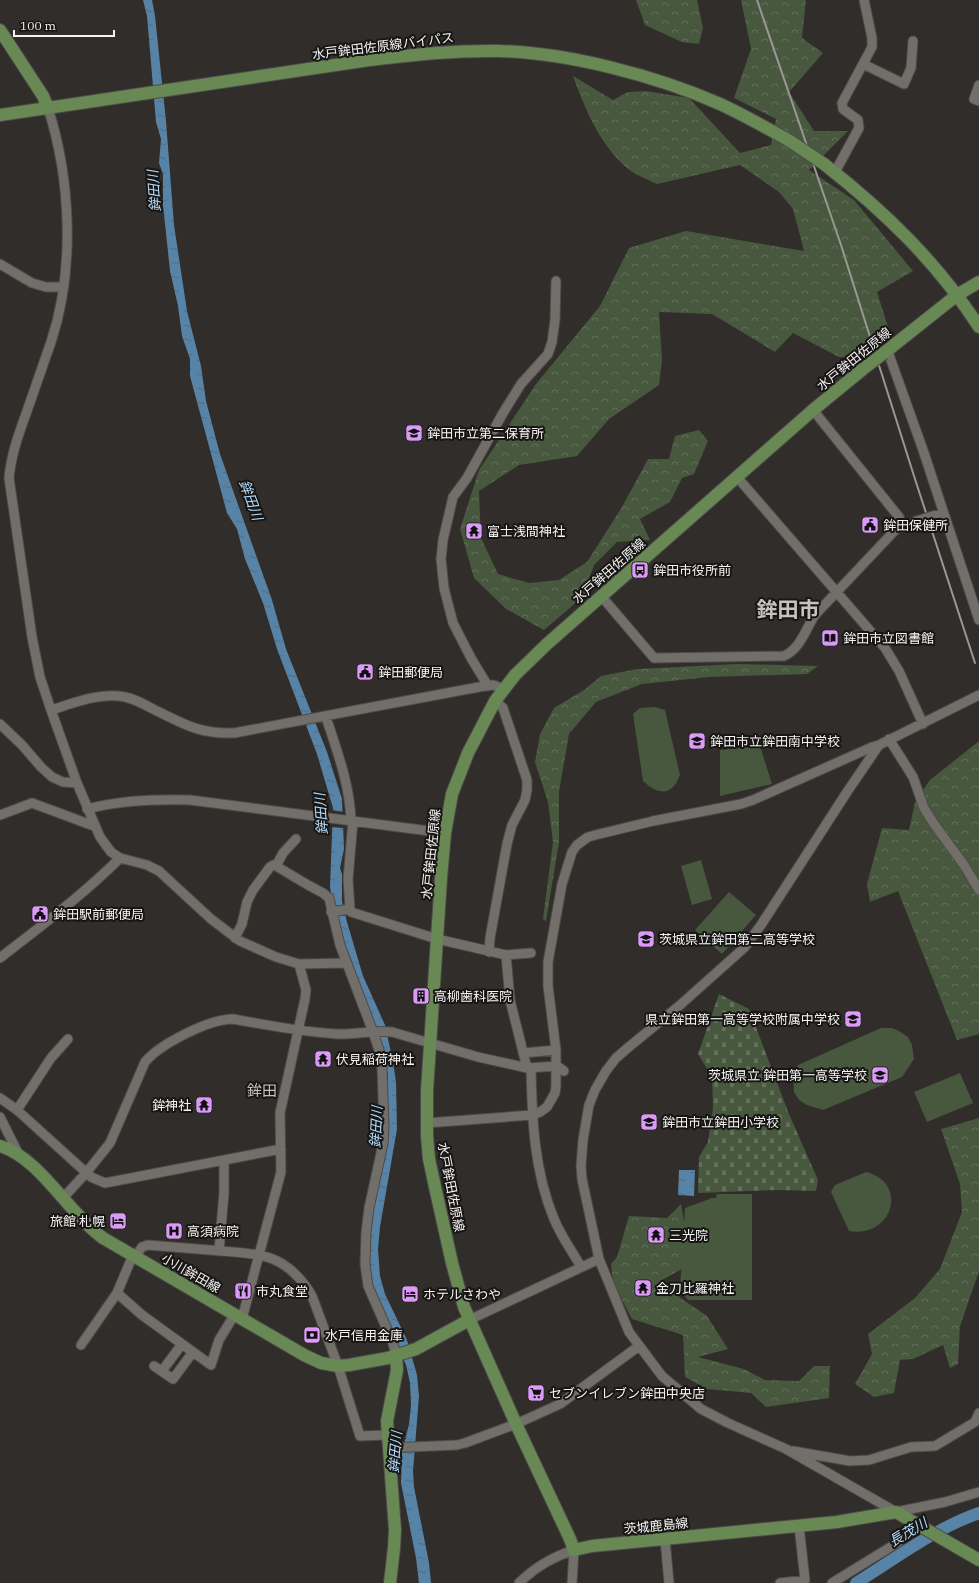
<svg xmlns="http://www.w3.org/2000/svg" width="979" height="1583" viewBox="0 0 979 1583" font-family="'IBM Plex Serif','Noto Sans JP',serif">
<defs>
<pattern id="forest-crowns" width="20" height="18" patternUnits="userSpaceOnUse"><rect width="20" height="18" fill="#47583e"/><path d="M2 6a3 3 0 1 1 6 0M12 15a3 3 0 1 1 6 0" fill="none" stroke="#62715a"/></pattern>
<pattern id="cemetery-stones" width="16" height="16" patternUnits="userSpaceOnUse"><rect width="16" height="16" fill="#47583e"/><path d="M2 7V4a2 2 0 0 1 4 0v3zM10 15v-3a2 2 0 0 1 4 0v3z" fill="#62715a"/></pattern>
<pattern id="water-ripples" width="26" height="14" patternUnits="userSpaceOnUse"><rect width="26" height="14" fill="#5783a6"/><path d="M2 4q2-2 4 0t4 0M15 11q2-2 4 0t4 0" fill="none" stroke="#526c81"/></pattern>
</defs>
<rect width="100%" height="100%" fill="#302d2a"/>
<path fill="url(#forest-crowns)" d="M636,0H697L703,28L699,44L682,42L645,25Z
M741,0H806L802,38L823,53L789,92L814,131H848L809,170L854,200L913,271L877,292L889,330L856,358L839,357L793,333L775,352L712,314L659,312L662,360L659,385L609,419L577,456L519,465L479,491L481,538L498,574L529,583L559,580L587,562L622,507L648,459H669L675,436L699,430L708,441L694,474L682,478L670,502L640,519L650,540L617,542L594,565L588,581L586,594L544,630L506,609L474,578L460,529L479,470L536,384L600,306L629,248L686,231L804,251L793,209L779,192L740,165L657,184C647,179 635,175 627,168C600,145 585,109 573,76L613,100L628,92L646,91L689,98L740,153L771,145L776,119L734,98L751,49Z
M737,664L818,666L807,674L709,677L642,684L596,702L569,734L559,792V842L546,921L543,919L553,842L548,802L535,762L540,734L554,708L584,690L601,676L637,669Z
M979,741V1034L957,1040L898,891L870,902L867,884L882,828L909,830L915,802L930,780Z
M979,1118V1271L960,1326L958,1364L950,1368L943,1345L913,1359L900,1360L894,1393L874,1397L855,1384L872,1354L868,1334L915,1298L940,1269L962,1212L960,1184L941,1129Z
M681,1204L690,1255L682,1269L660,1281L682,1299L707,1316L728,1349L698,1357L744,1369L765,1380L799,1381L814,1366H830L829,1398L766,1407L751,1393L707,1389L685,1377L683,1335L632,1319L613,1283L611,1264L617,1257L629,1216L667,1218Z"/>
<path fill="url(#cemetery-stones)" d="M719,994L749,1009L789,1114L818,1180L816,1191L778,1190L698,1193L699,1157L708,1142L713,1108L712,1077L698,1054Z"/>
<path fill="#47583e" d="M655,707L665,710L680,775C672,797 658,795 643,781L633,714L640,708Z
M760,746L772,784L720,796V750Z
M701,860L712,899L692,905L681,866Z
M729,892L756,915L722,954L695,930Z
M881,1028H892L899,1031L908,1037L912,1045L914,1059L902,1077L823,1110L807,1105L799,1100L794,1092L793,1073L798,1065Z
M960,1073L973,1103L927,1122L914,1092Z
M866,1172C909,1182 893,1239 849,1231L831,1192L835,1185Z
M717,1194H752V1300H688L680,1289L685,1208L712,1198H716Z"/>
<path fill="url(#water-ripples)" d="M143,0H152L155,16L166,121L174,225L187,311L201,366L206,401L220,454L272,600L286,649L327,752L342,799L344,849L340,868L342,874V901L347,922L363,976L385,1025L393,1062L396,1082L397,1129L380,1227L378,1249L380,1276L385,1294L407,1340L417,1375L419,1396L413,1471L414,1487L429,1563L431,1583H419L416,1558L401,1483L402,1453L409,1424L411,1405L410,1383L406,1365L374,1292L370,1276V1230L387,1126L388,1075L340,940L330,887L333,808L317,754L277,649L263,603L245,559L237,529L227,513L190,376V359L182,336L178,306L170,271L163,205V174L159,163L161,139L156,122L147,16Z
M679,1170H695L694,1196L678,1195Z"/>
<path fill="#302d2a" d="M331,810L344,812V828L331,827Z"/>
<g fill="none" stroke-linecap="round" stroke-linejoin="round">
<path stroke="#5783a6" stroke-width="12" d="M856,1583C896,1558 934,1529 979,1513"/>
<defs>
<path id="minor" d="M863,64L904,84L911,68L913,41
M979,85L974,99L979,101
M48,108C71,180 75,270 51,342C43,365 35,388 27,411C19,433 11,455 9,478L32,637L40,677L51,710L77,783L100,837L111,852L120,858L147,865L159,871L211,919L240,941L276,957L299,964L346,963
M835,172L859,128L858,120L843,109L842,103L872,47V38L864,0
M0,264L32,283L46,287H64
M887,349L923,450L979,620
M737,477L885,648L899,671L923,724
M602,597L654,658L784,656C801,648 805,630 815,615L901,524L899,517L813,410
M488,686L471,658L453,623L444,588L441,559L443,540L453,497L467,478L503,413L521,384L548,354L552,342L555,320L556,281
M979,695L879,745L847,792L761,925L744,948L679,1006L630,1046L616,1058L606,1071L595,1090L589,1105L583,1140L581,1166L582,1179L599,1259L629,1332L662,1376L701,1409L728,1423L786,1449L896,1512L945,1502L979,1492
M51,710C74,703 100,692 125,697C135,699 144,704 153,709C184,724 198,734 234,733L479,687L493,685L504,689
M326,717C337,751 350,785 351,821
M0,724L22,745L41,767L52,777L63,782L77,783
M889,739L913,777L924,808L934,824L964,865L979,890
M87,809C121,800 155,799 190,800L445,833
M0,815L32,803L94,826
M353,821L348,879L350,909L351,912L437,939L506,955L510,1000L527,1068
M276,866L308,885L323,893L329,898L340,945L373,1032L379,1050L382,1068L384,1127L383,1144L369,1208L366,1233L365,1264L368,1286L393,1343L396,1356
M331,912L350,909
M235,938L242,924L247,902L253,890L270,867L273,865L276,866L283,853L296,839
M489,952L490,938L507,844L512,825L525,800L527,790V780L503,708L495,701
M506,955L531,953
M0,958C41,926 84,894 120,858
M523,1053L556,1050
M531,1068C532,1119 534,1171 554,1219C561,1236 572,1251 581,1267
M0,1098L17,1110L91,1177L105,1183L281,1149
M17,1110L51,1058L68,1039
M0,1117L18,1153
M427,1123L532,1115L540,1112L547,1107L555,1093L556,1086V1050L548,986V962L562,884L572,852L577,845L588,837L599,834L653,821L741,804L753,800L872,747L879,745
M63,1198L86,1173L110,1143L145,1062C160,1044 209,1019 233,1019C267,1025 301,1032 337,1034C355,1035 373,1030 392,1032L478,1057L527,1068L557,1066L564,1071
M219,1251L224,1193V1160
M133,1255L117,1293L142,1315L211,1365L219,1340L235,1314
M135,1257L142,1247L148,1245C173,1247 197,1249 222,1251C237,1252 255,1253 270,1258C288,1264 303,1280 312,1296L338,1366L360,1436L387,1435
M242,1319L281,1172L280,1113L305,999L306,990L299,964
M469,1320L599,1259
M81,1345L117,1293
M154,1366L173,1379L193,1352
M162,1371L182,1344
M388,1448L457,1445L465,1443L516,1424L560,1404L639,1346
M793,1451L850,1461L869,1460L911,1447L935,1446L975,1422L979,1413
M665,1539L669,1583
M519,1583C535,1567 552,1557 574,1550L572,1583
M780,1583L805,1580L799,1526
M832,1583L897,1543L918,1524"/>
<path id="major" d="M0,30L43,96L48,108
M0,115L369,60C413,55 455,50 499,51C569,53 657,76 720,104C744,115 767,128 790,141
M824,164C885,212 937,262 979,327
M884,353L957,295L979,282
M863,369L813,410L547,644L515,675L495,701L468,753L452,794L445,833L441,878L427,1091V1136L429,1159L435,1187L452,1263L464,1307L516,1424L570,1539L574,1550L592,1546L837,1522L896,1512L979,1560
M0,1146C40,1158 68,1213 103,1238L304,1355L321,1363L338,1366L349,1365L388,1358L416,1349L469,1320
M390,1583L394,1548L395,1530L387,1421L397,1370L396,1356"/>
</defs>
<use href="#minor" stroke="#4d4b49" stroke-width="11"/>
<use href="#major" stroke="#4d4b49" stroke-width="14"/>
<use href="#minor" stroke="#726f6b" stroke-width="9"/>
<use href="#major" stroke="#688954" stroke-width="12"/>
<path stroke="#9a9795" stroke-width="2" d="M757,0L841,245L914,476L975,663"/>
<defs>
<path id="minor-bridge" d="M913,522L936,515"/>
<path id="major-bridge" d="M790,141L824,164
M863,369L884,353"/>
</defs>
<use href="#minor-bridge" stroke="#4d4b49" stroke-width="11" stroke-linecap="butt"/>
<use href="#major-bridge" stroke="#4d4b49" stroke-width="14" stroke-linecap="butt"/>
<use href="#minor-bridge" stroke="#726f6b" stroke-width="9"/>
<use href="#major-bridge" stroke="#688954" stroke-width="12"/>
</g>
<defs>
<symbol id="school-square" viewBox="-11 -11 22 22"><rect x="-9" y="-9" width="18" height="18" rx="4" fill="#da9af6" stroke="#171614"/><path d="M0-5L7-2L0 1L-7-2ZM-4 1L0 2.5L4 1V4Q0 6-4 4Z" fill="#111"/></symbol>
<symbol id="civic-square" viewBox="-11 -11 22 22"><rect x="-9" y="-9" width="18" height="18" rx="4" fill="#da9af6" stroke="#171614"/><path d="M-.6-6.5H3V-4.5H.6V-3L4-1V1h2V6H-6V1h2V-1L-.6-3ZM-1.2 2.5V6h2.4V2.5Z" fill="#111"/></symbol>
<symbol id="temple-square" viewBox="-11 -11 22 22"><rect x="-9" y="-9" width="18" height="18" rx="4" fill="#da9af6" stroke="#171614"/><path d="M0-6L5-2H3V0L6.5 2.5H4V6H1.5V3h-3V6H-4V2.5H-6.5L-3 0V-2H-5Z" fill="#111"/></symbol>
<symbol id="bus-square" viewBox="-11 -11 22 22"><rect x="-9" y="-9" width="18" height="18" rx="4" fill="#da9af6" stroke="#171614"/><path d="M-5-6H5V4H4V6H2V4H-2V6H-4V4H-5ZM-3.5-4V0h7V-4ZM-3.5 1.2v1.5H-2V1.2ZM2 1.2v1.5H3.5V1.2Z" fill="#111"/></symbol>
<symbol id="library-square" viewBox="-11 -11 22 22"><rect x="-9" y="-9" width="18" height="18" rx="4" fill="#da9af6" stroke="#171614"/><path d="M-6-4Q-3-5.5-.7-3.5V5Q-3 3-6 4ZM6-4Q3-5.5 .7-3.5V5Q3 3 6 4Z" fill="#111"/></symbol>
<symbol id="building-square" viewBox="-11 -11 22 22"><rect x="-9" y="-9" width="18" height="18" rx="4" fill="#da9af6" stroke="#171614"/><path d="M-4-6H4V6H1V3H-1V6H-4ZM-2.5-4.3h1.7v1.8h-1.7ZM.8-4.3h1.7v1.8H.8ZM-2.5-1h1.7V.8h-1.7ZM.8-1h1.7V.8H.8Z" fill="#111"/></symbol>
<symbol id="hotel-square" viewBox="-11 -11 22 22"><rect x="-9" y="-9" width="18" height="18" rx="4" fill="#da9af6" stroke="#171614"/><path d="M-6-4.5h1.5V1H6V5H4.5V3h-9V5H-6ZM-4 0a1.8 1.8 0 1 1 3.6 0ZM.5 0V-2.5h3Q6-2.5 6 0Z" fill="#111"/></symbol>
<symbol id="hospital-square" viewBox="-11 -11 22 22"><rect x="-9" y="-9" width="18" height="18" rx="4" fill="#da9af6" stroke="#171614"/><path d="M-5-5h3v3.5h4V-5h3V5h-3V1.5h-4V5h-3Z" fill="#111"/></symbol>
<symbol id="restaurant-square" viewBox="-11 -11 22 22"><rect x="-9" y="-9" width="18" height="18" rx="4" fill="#da9af6" stroke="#171614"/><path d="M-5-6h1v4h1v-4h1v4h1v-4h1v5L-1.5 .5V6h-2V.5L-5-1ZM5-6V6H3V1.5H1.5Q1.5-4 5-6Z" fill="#111"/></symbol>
<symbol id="bank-square" viewBox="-11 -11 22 22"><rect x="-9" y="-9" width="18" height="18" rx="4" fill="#da9af6" stroke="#171614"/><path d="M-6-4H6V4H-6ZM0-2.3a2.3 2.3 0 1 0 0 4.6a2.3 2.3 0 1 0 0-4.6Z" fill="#111"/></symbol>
<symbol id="supermarket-square" viewBox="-11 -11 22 22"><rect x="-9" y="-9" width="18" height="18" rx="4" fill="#da9af6" stroke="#171614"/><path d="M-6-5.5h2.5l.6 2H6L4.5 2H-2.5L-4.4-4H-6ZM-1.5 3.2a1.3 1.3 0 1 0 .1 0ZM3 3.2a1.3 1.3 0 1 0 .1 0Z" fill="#111"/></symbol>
</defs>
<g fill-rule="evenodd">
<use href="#school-square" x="404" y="423" width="20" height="20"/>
<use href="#civic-square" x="860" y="515" width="20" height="20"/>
<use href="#temple-square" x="464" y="521" width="20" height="20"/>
<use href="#bus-square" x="630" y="560" width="20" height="20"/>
<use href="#library-square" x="820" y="628" width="20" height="20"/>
<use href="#civic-square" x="355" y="662" width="20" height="20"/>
<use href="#school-square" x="687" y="731" width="20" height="20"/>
<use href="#civic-square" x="30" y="904" width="20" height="20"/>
<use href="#school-square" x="636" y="929" width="20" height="20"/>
<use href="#building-square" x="411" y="986" width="20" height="20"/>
<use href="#school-square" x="843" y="1009" width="20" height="20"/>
<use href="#temple-square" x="313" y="1049" width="20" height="20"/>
<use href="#school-square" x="870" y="1065" width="20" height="20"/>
<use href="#temple-square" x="194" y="1095" width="20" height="20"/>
<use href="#school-square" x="639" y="1112" width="20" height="20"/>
<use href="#hotel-square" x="108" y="1211" width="20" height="20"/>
<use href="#hospital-square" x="164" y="1221" width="20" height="20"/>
<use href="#temple-square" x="646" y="1225" width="20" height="20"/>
<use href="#temple-square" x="633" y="1278" width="20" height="20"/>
<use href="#restaurant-square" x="233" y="1281" width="20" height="20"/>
<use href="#hotel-square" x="400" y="1284" width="20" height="20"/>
<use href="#bank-square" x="302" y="1325" width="20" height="20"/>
<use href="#supermarket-square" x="526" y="1383" width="20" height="20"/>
</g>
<g text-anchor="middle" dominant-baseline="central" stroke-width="4" stroke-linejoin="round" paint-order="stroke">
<g font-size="13" fill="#f6f4f2" stroke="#171614">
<text transform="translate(383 46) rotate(-7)">水戸鉾田佐原線バイパス</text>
<text transform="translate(854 359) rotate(-39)">水戸鉾田佐原線</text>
<text transform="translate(609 571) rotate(-41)">水戸鉾田佐原線</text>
<text transform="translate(431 854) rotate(-84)">水戸鉾田佐原線</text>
<text transform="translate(451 1187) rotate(79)">水戸鉾田佐原線</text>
<text transform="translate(191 1273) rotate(30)">小川鉾田線</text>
<text transform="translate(656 1526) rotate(-6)">茨城鹿島線</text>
</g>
<g font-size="13" fill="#f6f4f2" stroke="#171614" text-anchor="start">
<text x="427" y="433">鉾田市立第二保育所</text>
<text x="883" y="525">鉾田保健所</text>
<text x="487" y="531">富士浅間神社</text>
<text x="653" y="570">鉾田市役所前</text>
<text x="843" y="638">鉾田市立図書館</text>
<text x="378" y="672">鉾田郵便局</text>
<text x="710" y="741">鉾田市立鉾田南中学校</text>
<text x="53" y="914">鉾田駅前郵便局</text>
<text x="659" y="939">茨城県立鉾田第二高等学校</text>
<text x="434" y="996">高柳歯科医院</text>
<text x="840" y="1019" text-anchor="end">県立鉾田第一高等学校附属中学校</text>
<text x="336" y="1059">伏見稲荷神社</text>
<text x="867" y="1075" text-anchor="end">茨城県立 鉾田第一高等学校</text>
<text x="191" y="1105" text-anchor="end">鉾神社</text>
<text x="662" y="1122">鉾田市立鉾田小学校</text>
<text x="105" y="1221" text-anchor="end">旅館 札幌</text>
<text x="187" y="1231">高須病院</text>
<text x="669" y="1235">三光院</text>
<text x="656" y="1288">金刀比羅神社</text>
<text x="256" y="1291">市丸食堂</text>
<text x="423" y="1294">ホテルさわや</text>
<text x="325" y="1335">水戸信用金庫</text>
<text x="549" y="1393">セブンイレブン鉾田中央店</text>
</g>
<g font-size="14" font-style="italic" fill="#b3dbfb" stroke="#171614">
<text transform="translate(154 191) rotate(-94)">鉾田川</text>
<text transform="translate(251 500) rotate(70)">鉾田川</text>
<text transform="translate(321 814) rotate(-94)">鉾田川</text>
<text transform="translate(376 1127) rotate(-87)">鉾田川</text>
<text transform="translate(395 1452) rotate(-85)">鉾田川</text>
<text transform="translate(908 1532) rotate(-31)">長茂川</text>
</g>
<g font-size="15" fill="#c6c3bf" stroke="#171614">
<text x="262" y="1090">鉾田</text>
</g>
<g font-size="21" font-weight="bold" fill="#c6c3bf" stroke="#171614">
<text x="788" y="609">鉾田市</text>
</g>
</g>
<path d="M14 30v6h100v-6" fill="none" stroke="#f6f4f2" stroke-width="2"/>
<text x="20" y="30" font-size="12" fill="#f6f4f2" stroke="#171614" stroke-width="3" paint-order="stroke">100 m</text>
</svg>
